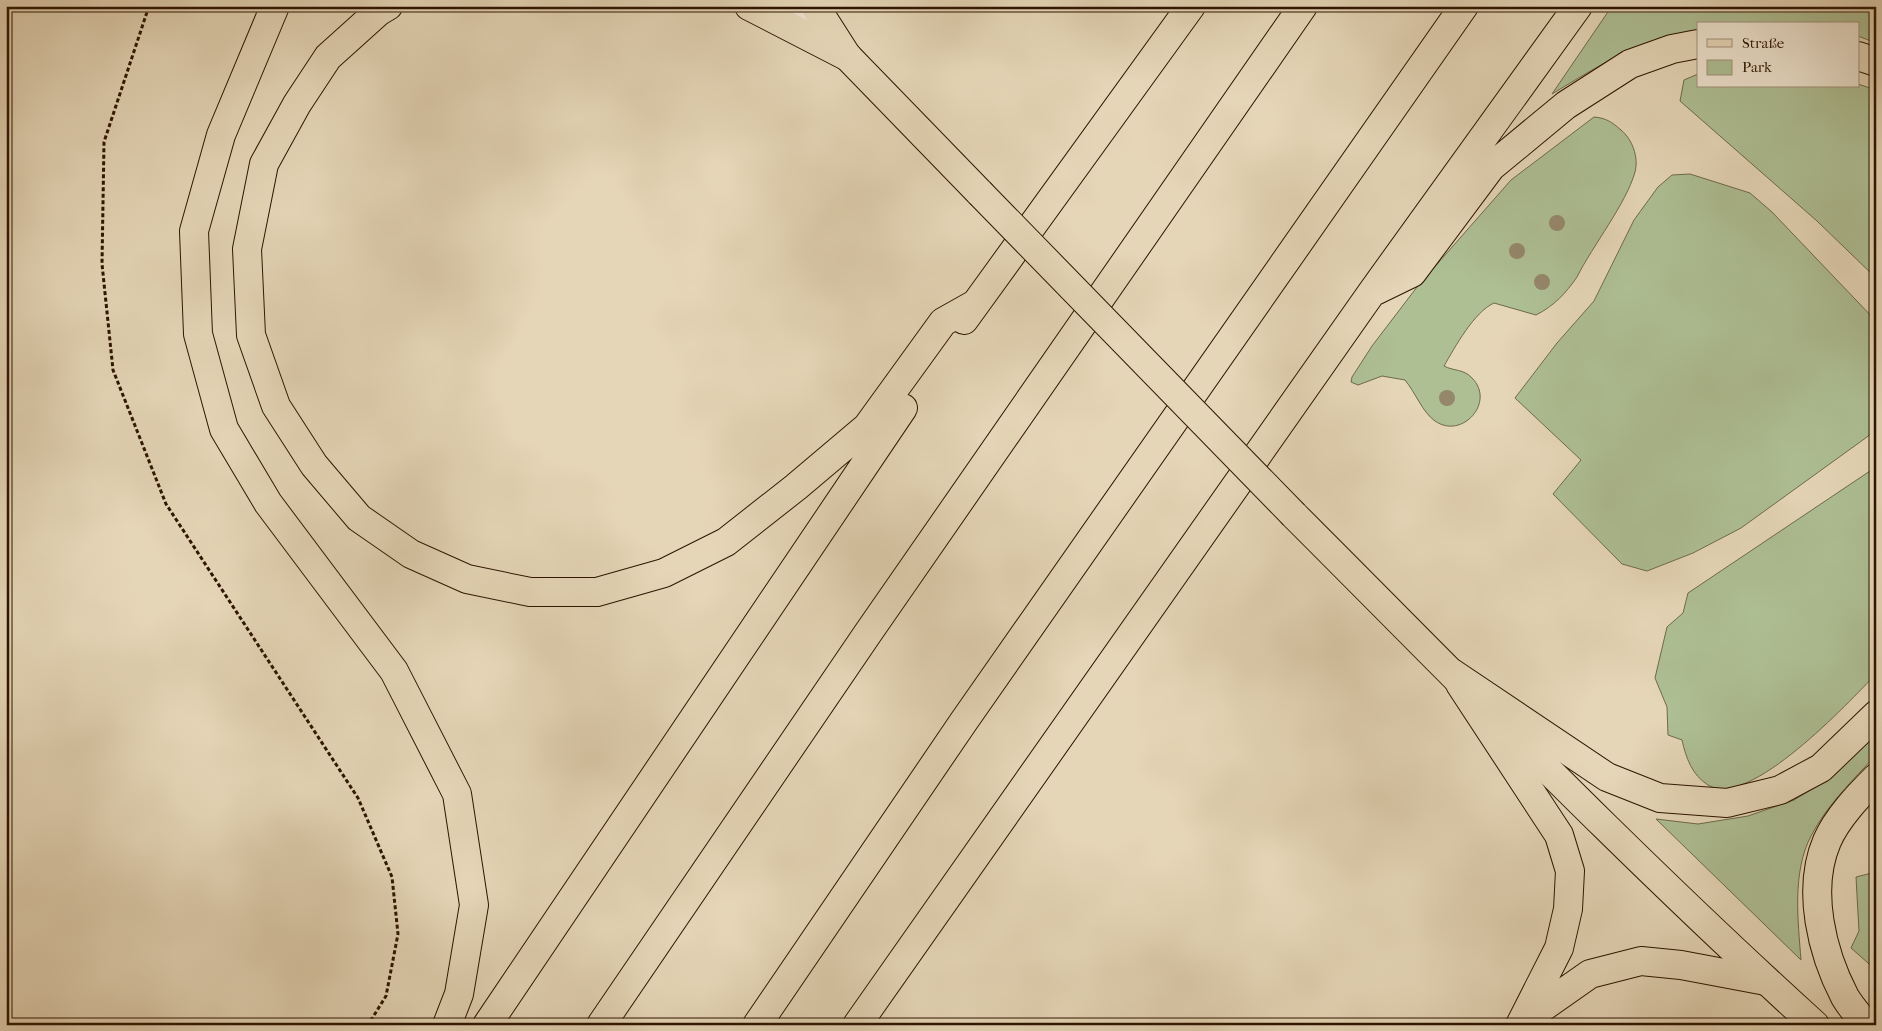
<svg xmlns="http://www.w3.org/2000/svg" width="1882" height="1031" viewBox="0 0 1882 1031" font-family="'IM FELL French Canon',serif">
<rect width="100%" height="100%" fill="#e5d6b7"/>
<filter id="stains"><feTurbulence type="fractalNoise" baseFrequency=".004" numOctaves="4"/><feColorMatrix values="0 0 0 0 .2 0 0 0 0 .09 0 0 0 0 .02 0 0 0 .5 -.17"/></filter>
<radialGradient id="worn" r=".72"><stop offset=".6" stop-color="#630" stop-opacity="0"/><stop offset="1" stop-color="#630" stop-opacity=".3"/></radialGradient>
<path fill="#aebf94" stroke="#6e6a4a" d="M1612,6H1876V43L1858,36V24H1698V30C1642,38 1600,65 1552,94Z
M1698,74V86H1858V84L1876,90V278L1817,221L1680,101L1684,80Z
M1594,117C1606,118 1612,122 1621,130C1632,139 1639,157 1635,172C1626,204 1593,245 1577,277C1566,293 1554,306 1536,315L1494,303C1474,312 1455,347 1444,366C1453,371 1464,369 1472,378C1496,402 1462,440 1435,421C1423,413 1415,392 1405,380L1382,376L1358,385L1351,382L1352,377L1372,346L1417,287L1511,180Z
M1690,174L1750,193L1772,212L1876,321V428L1867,437L1741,528L1693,553L1647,571L1622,564L1553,494L1581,460L1515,398L1557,343L1594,301L1634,220L1658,187L1672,175Z
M1876,467V674C1849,702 1749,810 1708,785C1692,775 1686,758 1682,740L1668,735L1667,707L1655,678L1667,627L1683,613L1688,593Z
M1876,727V755C1853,780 1827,805 1811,836C1792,872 1798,921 1801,960L1656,819L1698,824L1748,816L1794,800L1820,784Z
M1876,872V970L1851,948L1859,931L1856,877Z"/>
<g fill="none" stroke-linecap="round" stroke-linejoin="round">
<defs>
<path id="secondary" d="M800,6L828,36"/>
<path id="primary" d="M848,57L980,193
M1294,515C1466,687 1635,862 1815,1025"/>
<path id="highway" d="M275,6L221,135L194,231L198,334L224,429L268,503L394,671L457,794L474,905L459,994L447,1025
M388,6L378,12L328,57L297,104L264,164L247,249L251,335L276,406L314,465L359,518L411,554L467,579L530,592H597L664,573L726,542L796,487L867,427L943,322L975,304
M749,6L848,57
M815,6L847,56
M1858,56L1876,62
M1375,291L1412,273L1491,167L1566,105L1630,64L1672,49L1698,44
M964,320L1191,6
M1452,673L1607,777L1660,798L1727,803L1780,790L1821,768L1876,715
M1460,684L1559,835L1570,871L1568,909L1559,948L1520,1025
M1526,1019L1590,974L1641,961L1681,965L1766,981
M487,1025L903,408
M601,1025L868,633L1303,6
M757,1025L964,721L1464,6
M857,1025L1372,292L1578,6
M1866,1025C1859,1016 1851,1007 1845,997C1822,953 1806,890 1827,841C1837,818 1858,796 1876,778"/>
</defs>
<use href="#secondary" stroke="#2d1400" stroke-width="30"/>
<use href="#primary" stroke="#2d1400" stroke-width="30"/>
<use href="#highway" stroke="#2d1400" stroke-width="30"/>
<path stroke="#2d1400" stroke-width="3" stroke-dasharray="4 2.5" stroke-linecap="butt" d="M149,6L104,142L102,264L113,370L166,504L358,798L392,877L398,934L386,996L368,1025"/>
<use href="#secondary" stroke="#eee4d0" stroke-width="28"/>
<use href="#primary" stroke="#e5d6b7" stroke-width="28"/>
<use href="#highway" stroke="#e5d6b7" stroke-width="28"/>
<defs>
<path id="primary-bridge" d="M980,193L1294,515"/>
</defs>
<use href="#primary-bridge" stroke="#2d1400" stroke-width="30" stroke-linecap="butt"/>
<use href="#primary-bridge" stroke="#e5d6b7" stroke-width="28"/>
</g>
<g fill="#95876b">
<circle cx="1557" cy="223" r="8"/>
<circle cx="1517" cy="251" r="8"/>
<circle cx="1542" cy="282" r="8"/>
<circle cx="1447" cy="398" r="8"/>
</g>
<rect width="1882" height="1031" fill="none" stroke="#e5d6b7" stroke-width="25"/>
<rect x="8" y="8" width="1867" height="1016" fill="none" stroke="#2d1400" stroke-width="2.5"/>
<rect x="12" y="12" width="1857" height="1006" fill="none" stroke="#2d1400"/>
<rect x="1697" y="22" width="162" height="65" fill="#eee4d0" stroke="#a1917d"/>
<rect x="1707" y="39" width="25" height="8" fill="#e5d6b7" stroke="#a1917d"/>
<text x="1742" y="48" font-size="15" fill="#2d1400">Straße</text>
<rect x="1707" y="60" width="25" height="15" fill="#aebf94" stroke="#a1917d"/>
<text x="1742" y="72" font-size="15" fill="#2d1400">Park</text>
<rect width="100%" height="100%" filter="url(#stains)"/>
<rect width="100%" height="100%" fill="url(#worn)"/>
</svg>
